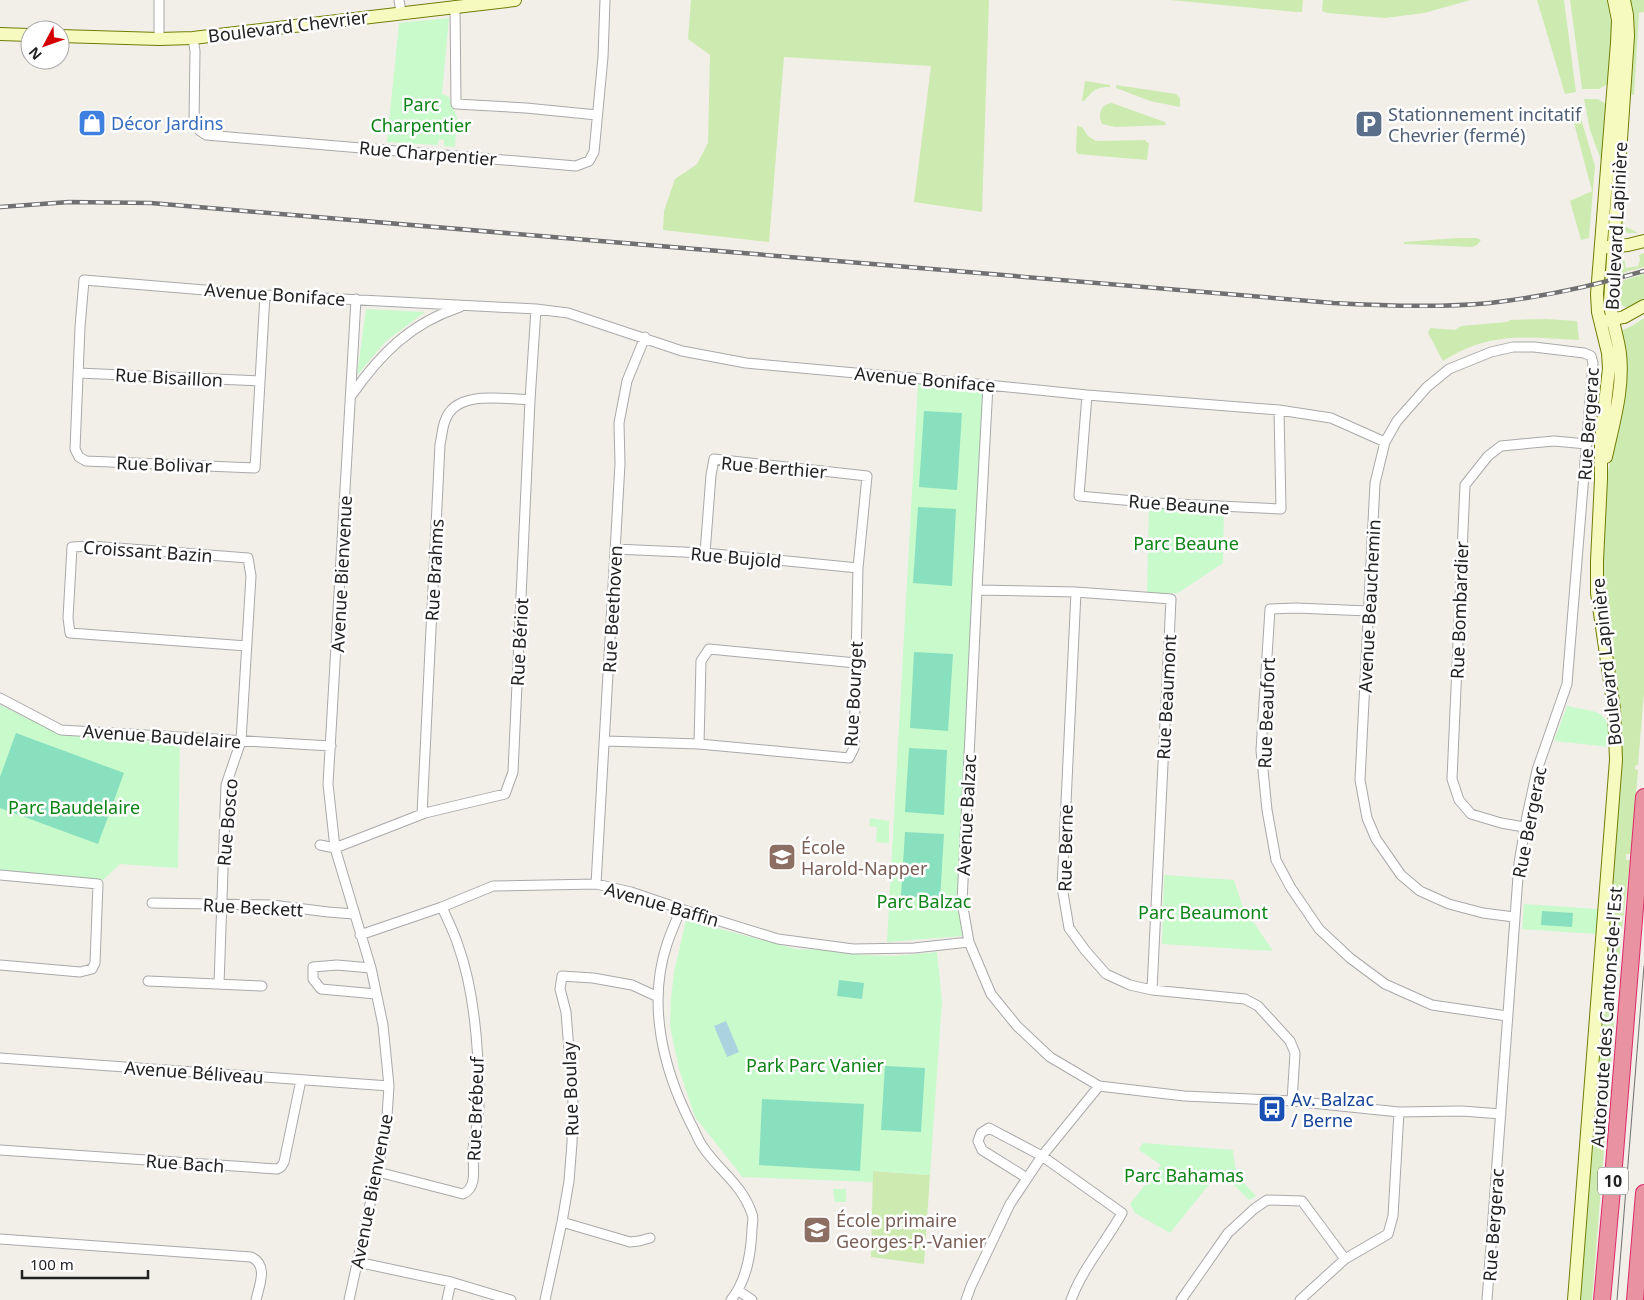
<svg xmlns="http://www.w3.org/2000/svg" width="1644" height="1300" viewBox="0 0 1644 1300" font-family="'Noto Sans',sans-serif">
<rect width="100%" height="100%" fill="#f2efe9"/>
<path fill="#cdebb0" d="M691,0H989L982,212L914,202L931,66L784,57L769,242L663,230L664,211L675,179L697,164L708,143L710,55L688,39Z
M1170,0H1303L1302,12H1296Z
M1323,0H1471L1424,13L1385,18L1327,13L1322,11Z
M1537,0H1564L1576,92L1565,94Z
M1570,0H1608L1612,28L1608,84L1599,89H1582Z
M1630,0H1644V12L1639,13L1634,95L1629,94Z
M1085,81L1110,85V87C1095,87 1093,91 1084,101H1082Z
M1116,85L1176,94L1180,98V107L1150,101L1116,88Z
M1584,99H1598L1606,104L1602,163L1590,130Z
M1112,103L1165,122L1166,125L1115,127L1102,124C1097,114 1101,104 1112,103Z
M1577,105L1595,166L1589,238L1581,240L1570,201L1592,191L1570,108Z
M1077,126L1082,127L1088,136L1096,141L1146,140V142L1149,143L1147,160L1078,154L1076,151Z
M1628,168L1623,225L1638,233H1627L1621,225L1624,169Z
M1457,238H1477L1481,240L1477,245L1472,247L1404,244V242Z
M1644,253V267L1625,272L1624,274L1620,275L1617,273L1621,261L1624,259L1626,268L1638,266L1640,260L1639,255Z
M1644,274V299L1628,308L1621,305L1616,295L1618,282Z
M1644,318V693L1638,765L1635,766V769L1638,770L1631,854H1626V860H1630L1621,937L1592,1300H1579L1622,768L1621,717L1602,583L1607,478L1611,457L1621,333L1622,330L1632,326Z
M1546,319L1577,321L1579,340C1527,337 1489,331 1443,361L1428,333L1430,328L1455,330L1461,326L1507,322L1510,320Z
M873,1171L930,1175L924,1264L871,1257Z"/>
<path fill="#c8facc" d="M449,18L442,94L449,97L457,118L455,147L444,146V140L439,139L438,145L387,142L399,23Z
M366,309L425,312L386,341L357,375Z
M918,384L983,389L959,906L962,936L887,942Z
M1149,503L1224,508L1223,563L1178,593H1147Z
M0,705L61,735L180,739L178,868L120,864L101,882L0,871Z
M1567,706C1600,713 1609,708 1610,747L1554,741Z
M870,818L889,821V843L876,842L877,827L869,826Z
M1164,875L1234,880L1242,905L1273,951L1162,944Z
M1524,904L1598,909L1596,934L1522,929Z
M686,920L796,949L827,950L862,955L893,956L937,952L942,1001L930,1175L873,1171V1182L742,1177L734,1166L695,1117L679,1069L670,1026L671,999L674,972Z
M1143,1143L1233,1150L1236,1174L1256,1196L1249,1200L1220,1171L1170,1233L1135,1213L1130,1204L1161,1165L1139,1150Z
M833,1189H846V1202H835Z"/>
<path fill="#88e0be" d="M924,411L962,413L957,490L919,487Z
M918,507L956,509L952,586L913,583Z
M914,652L953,654L948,731L910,728Z
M16,733L124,773L98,844L0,808V777Z
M909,748L947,750L944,815L905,812Z
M905,832L944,834L940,899L901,896Z
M1542,911L1573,913L1572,927L1541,925Z
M839,980L864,983L862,999L837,996Z
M885,1066L925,1068L921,1132L881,1130Z
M762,1099L864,1104L860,1171L759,1165Z"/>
<path fill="#aad3df" d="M726,1021L739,1052L727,1057L714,1026Z"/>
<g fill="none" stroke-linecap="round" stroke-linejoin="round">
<defs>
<path id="street" d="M159,0V39
M399,0L401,12
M455,6L456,104L526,108L597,115
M193,38L195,51L194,123L200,131L206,135L576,166L589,161L594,152L603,57L605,0
M265,295L255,468L86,461L79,457L75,449L80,327L84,280L265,295L536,309L568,313L682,351L746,363L988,385L1087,395L1279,410L1331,418L1385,442
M78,373L260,381
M988,385L977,590L962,902L969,942L991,994L1017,1026L1050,1057L1099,1086L1184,1096L1292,1101L1399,1112L1462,1111L1501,1114
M1087,395L1079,496L1156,503L1281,509L1279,410
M351,396C380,354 411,323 460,307
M615,549L705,553L858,568
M977,590L1076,592L1171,599L1152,990
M1076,592L1062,887L1069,928L1085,950L1106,974L1130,985L1152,990L1245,999L1258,1006L1290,1041L1295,1053L1292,1101
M1369,611L1296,608L1270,609L1261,750L1267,810L1276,860L1291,888L1319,929L1350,958L1385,984L1432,1005L1507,1016
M0,698L61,730L331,746
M606,741L699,744L849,758L854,748L858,568L867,476L714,459L711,475L705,553
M699,744L701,661L709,649L856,663
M422,814L440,444C442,437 442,428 445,421C455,389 505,399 530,400
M1524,827L1501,823L1471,814L1459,800L1452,779L1465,485L1488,456L1501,446L1554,441L1587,444
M320,845L335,848L425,813L505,794L513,772L530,400L536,309
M0,875L98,884L95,963L92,969L80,972L0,965
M596,884L620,464L619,423L627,381L645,337
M152,903L272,905L328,912L354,914
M681,909C676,921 671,932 667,944C647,1004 663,1069 691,1124C695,1131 698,1140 703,1147C719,1171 742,1184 752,1214C754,1218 752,1224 752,1229C751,1254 747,1280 731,1300
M360,935L442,907L493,886L596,884L631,892L681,909L778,939L853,949L914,948L969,942
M371,968L337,965L313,967V979L321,989L376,994
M148,981L262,986
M219,984L226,785L241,741L251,576L248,558L91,546L72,547L68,618L70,633L247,646
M0,1058L389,1086
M0,1150L277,1169L281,1167L284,1162L301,1080
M378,1172L463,1194C479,1187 472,1164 473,1149C475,1134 479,1119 479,1104C479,1054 475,992 458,945C454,932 447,919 442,907
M1027,1178L982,1150L978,1141L981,1133L989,1128L1042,1156L1122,1213C1106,1242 1082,1269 1071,1300
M562,1222L630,1242L639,1241L650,1238
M0,1239L251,1257C269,1265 259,1286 256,1300
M357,1262L451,1282L511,1300
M739,1291L752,1300
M349,1300L386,1131L389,1086L383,1025L371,968L335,848L328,784L356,299
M447,1300L451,1282
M545,1300L562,1222L569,1181L572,1143L573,1102L566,1012L560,989L562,976L593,978L632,985L658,997
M966,1300L971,1286L1010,1204L1042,1156L1099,1086
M1181,1300L1228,1233L1254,1209L1267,1200L1302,1201L1345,1259
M1300,1300L1345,1259L1388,1234L1393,1216L1399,1112
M1487,1300L1519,863L1527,816L1537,770L1567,684L1593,363L1591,356L1584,353L1534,347H1513L1491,352L1449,369L1427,387L1397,421L1385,442L1375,483L1360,780L1367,818L1376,839L1401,875L1420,891L1449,904L1483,913L1514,917"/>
<path id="secondary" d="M0,34L30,35
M60,36L159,39L193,38L515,0
M1606,247L1628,245L1644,241
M1605,321L1624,317L1644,306
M1606,457C1613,424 1624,389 1620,354C1618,336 1611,320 1610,302L1628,36L1627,15L1624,0
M1574,1300L1616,760L1614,709L1597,593V561L1601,479V440L1609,368L1608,353L1598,312L1597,294L1617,43L1618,20L1614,0"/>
<path id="highway" d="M1602,1300L1612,1190L1644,797
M1635,1300L1644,1193"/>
</defs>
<use href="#street" stroke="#a9a9a9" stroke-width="11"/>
<use href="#secondary" stroke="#707d05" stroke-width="14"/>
<use href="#highway" stroke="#dc2a67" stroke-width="18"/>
<use href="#street" stroke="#fff" stroke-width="9"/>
<use href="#secondary" stroke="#f7fabf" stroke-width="12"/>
<use href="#highway" stroke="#e892a2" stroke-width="16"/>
<path stroke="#707070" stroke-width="1" d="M1617,1300L1644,966"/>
<defs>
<path id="rail" d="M0,207L69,202L151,203L1333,303C1385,306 1438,308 1490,303C1542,297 1594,286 1644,271"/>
</defs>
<use href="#rail" stroke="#707070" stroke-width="4.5"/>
<use href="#rail" stroke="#fff" stroke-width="2.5" stroke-dasharray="8" stroke-linecap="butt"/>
</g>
<defs>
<symbol id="shop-square" viewBox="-11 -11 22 22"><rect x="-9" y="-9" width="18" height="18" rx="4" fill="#3f7fe0" stroke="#fff"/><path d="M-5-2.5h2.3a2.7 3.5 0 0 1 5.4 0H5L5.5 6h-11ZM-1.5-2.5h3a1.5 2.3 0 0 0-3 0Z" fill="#fff"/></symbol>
<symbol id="parking-square" viewBox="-11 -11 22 22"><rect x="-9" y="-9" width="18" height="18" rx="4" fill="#5c6f8a" stroke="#fff"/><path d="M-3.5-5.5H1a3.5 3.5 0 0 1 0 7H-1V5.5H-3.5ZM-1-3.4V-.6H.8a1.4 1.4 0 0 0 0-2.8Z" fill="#fff"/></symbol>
<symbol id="school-square" viewBox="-11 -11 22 22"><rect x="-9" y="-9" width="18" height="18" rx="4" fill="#8d6e63" stroke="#fff"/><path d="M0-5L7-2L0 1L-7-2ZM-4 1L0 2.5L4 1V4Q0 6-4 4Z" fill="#fff"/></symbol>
<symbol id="bus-square" viewBox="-11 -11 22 22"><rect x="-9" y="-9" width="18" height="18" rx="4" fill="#1a4fb4" stroke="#fff"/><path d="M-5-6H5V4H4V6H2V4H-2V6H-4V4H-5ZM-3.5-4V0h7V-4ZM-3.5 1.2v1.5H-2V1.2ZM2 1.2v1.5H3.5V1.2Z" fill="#fff"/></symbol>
</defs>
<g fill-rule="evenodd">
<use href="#shop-square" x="76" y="107" width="32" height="32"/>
<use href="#parking-square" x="1353" y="108" width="32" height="32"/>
<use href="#school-square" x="766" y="841" width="32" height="32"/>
<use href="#bus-square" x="1256" y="1093" width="32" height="32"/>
<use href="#school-square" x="801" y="1214" width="32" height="32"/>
</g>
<g text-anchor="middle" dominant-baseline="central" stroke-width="5" stroke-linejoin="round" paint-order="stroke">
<rect fill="#fff" stroke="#646464" stroke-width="1" x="1598" y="1167.5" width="30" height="27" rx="4"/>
<g font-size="16" font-weight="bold" fill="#222">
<text x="1613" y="1181">10</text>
</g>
<g font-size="18" fill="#222" stroke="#fff">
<text transform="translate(288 26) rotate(-7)">Boulevard Chevrier</text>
<text transform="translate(428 153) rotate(5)">Rue Charpentier</text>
<text transform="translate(1616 226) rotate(-87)">Boulevard Lapinière</text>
<text transform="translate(275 294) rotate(4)">Avenue Boniface</text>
<text transform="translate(169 377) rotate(3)">Rue Bisaillon</text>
<text transform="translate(925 379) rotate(5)">Avenue Boniface</text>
<text transform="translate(1588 424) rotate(-86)">Rue Bergerac</text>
<text transform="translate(164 464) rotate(2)">Rue Bolivar</text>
<text transform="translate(774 467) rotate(5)">Rue Berthier</text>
<text transform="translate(1179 504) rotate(4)">Rue Beaune</text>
<text transform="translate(148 551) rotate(4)">Croissant Bazin</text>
<text transform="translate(736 557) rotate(5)">Rue Bujold</text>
<text transform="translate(434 570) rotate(-87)">Rue Brahms</text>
<text transform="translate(341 574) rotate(-87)">Avenue Bienvenue</text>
<text transform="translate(1369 606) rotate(-87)">Avenue Beauchemin</text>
<text transform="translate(612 609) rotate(-87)">Rue Beethoven</text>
<text transform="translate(1459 610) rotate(-88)">Rue Bombardier</text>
<text transform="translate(519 642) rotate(-87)">Rue Bériot</text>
<text transform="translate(1606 662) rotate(-96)">Boulevard Lapinière</text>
<text transform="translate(853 694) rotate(-87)">Rue Bourget</text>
<text transform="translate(1166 697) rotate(-87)">Rue Beaumont</text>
<text transform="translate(1266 713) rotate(-88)">Rue Beaufort</text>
<text transform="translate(162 736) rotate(4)">Avenue Baudelaire</text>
<text transform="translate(966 815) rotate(-87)">Avenue Balzac</text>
<text transform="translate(227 822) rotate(-85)">Rue Bosco</text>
<text transform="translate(1529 822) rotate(-79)">Rue Bergerac</text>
<text transform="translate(1065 848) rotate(-89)">Rue Berne</text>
<text transform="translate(662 904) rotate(16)">Avenue Baffin</text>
<text transform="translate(253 907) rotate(3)">Rue Beckett</text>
<text transform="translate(1606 1017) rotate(-86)">Autoroute des Cantons-de-l'Est</text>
<text transform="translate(194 1072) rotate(4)">Avenue Béliveau</text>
<text transform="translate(570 1089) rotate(-92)">Rue Boulay</text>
<text transform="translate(475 1109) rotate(-88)">Rue Brébeuf</text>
<text transform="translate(185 1163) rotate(4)">Rue Bach</text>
<text transform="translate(371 1191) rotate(-79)">Avenue Bienvenue</text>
<text transform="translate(1493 1225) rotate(-86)">Rue Bergerac</text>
</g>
<g font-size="18" fill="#0c8416" stroke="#fff">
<text x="421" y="104">Parc<tspan x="421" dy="21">Charpentier</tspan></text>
<text x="1186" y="543">Parc Beaune</text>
<text x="74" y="807">Parc Baudelaire</text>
<text x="924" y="901">Parc Balzac</text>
<text x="1203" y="912">Parc Beaumont</text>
<text x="815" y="1065">Park Parc Vanier</text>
<text x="1184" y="1175">Parc Bahamas</text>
</g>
<g font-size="18" fill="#4e5e75" stroke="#fff" text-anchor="start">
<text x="1388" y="114">Stationnement incitatif<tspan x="1388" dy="21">Chevrier (fermé)</tspan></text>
</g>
<g font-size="18" fill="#366cbe" stroke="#fff" text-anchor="start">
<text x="111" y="123">Décor Jardins</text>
</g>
<g font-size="18" fill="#785e54" stroke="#fff" text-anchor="start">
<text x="801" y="847">École<tspan x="801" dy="21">Harold-Napper</tspan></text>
<text x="836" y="1220">École primaire<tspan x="836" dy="21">Georges-P.-Vanier</tspan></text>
</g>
<g font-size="18" fill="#164399" stroke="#fff" text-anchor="start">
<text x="1291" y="1099">Av. Balzac<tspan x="1291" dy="21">/ Berne</tspan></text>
</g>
</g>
<g transform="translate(45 45) rotate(229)"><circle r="24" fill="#ffffff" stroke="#a7a7a7"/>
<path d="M0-4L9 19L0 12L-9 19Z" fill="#d40000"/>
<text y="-8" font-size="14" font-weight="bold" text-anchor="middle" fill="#222222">N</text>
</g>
<path d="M22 1270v8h126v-8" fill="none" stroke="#222222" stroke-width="2.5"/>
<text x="30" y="1270" font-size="15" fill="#222222" stroke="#ffffff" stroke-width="4" paint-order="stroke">100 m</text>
</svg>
